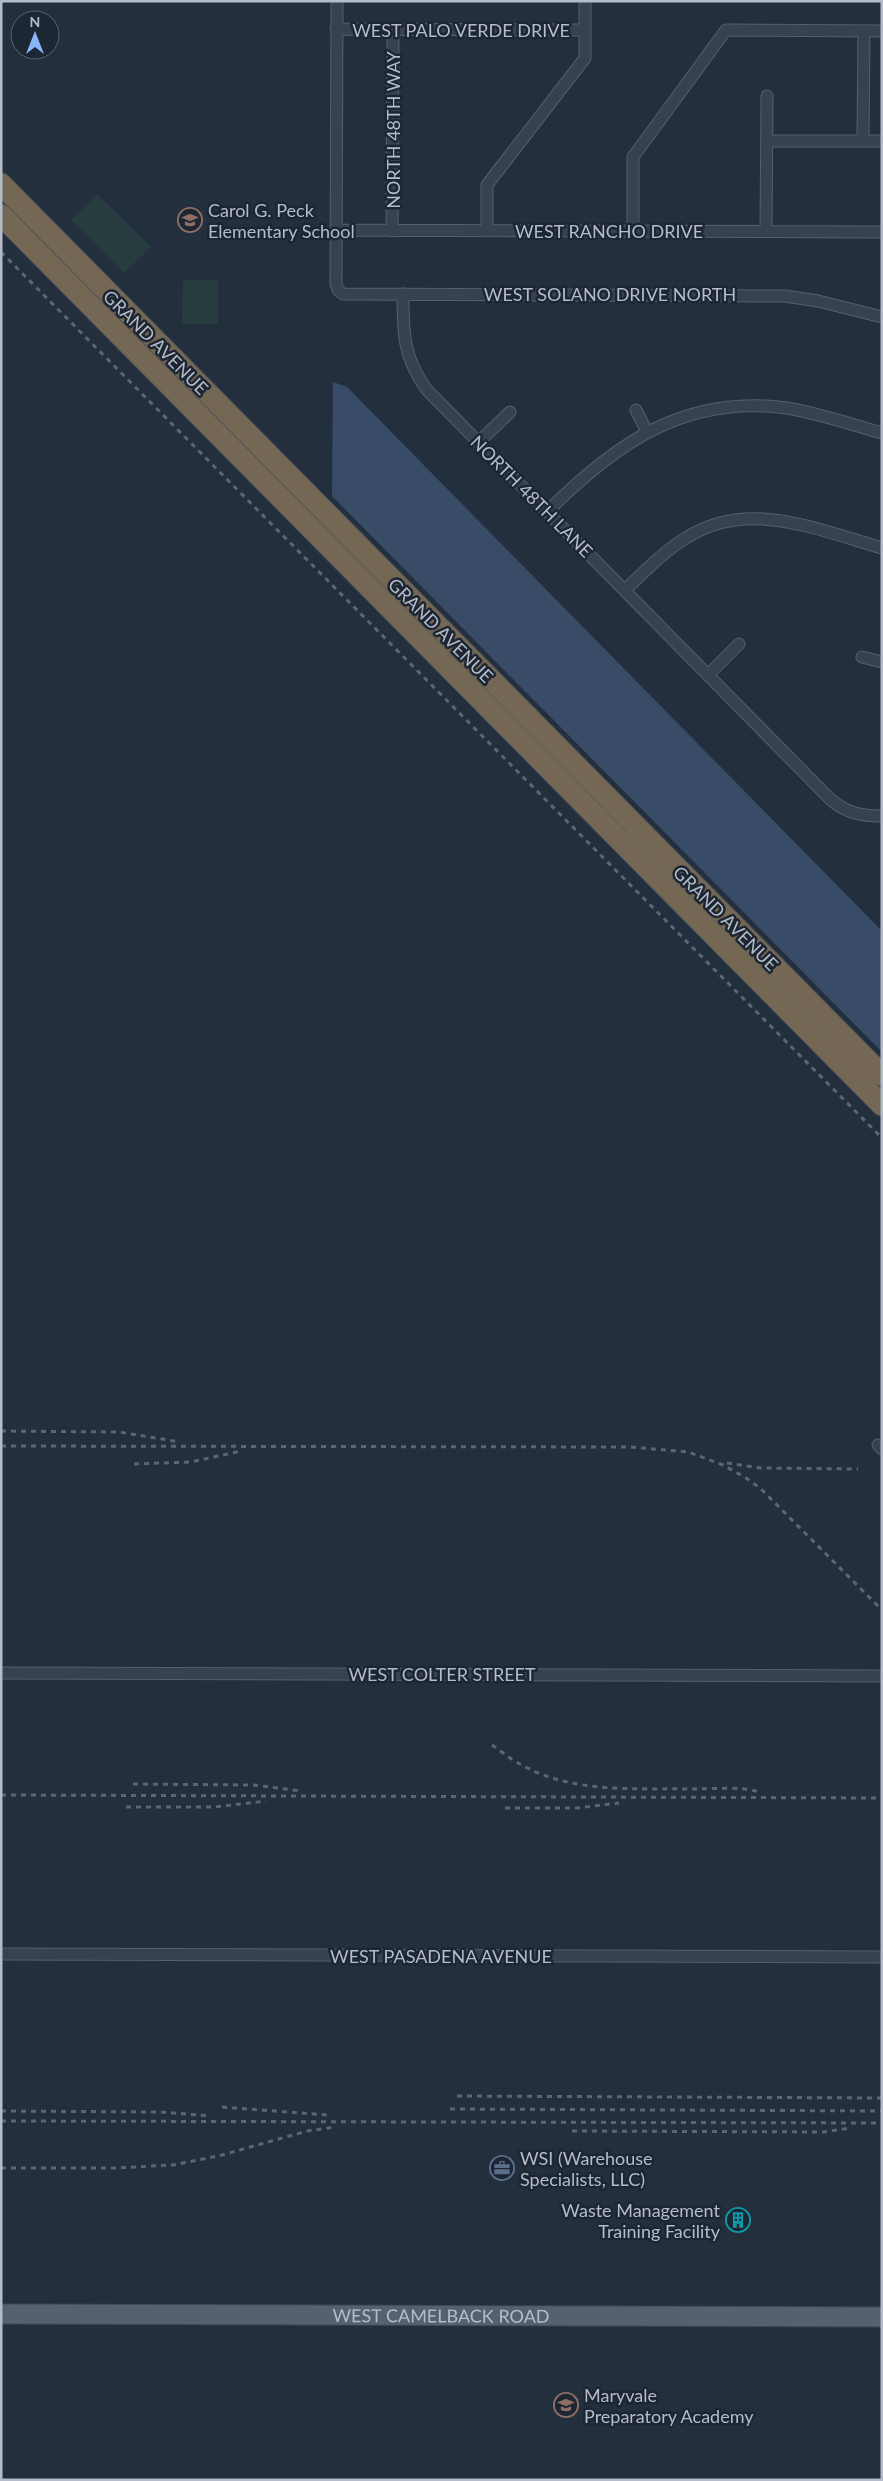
<svg xmlns="http://www.w3.org/2000/svg" width="883" height="2481" viewBox="0 0 883 2481" font-family="Lato,sans-serif">
<rect width="100%" height="100%" fill="#242f3e"/>
<path fill="#263c3f" d="M97,194L151,247L124,273L71,220Z
M183,280H218V324H182Z"/>
<path fill="#394c67" d="M333,382L347,387L882,931V1052L332,496Z"/>
<g fill="none" stroke-linecap="round" stroke-linejoin="round">
<defs>
<path id="street" d="M337,1L336,284L338,290L343,294L785,296L818,301L882,317
M336,29L585,30
M767,141H882
M863,141L864,31
M336,230L882,232
M392,231L393,30
M487,231V185L585,58V1
M633,231V157L726,30L882,31
M766,232L767,96
M403,294C403,333 403,357 427,390L830,799C846,813 861,816 882,816
M636,410L647,432
M479,442L510,412
M548,511C615,444 685,394 786,408C818,413 850,424 882,433
M625,590C644,572 663,552 686,538C748,498 818,530 882,548
M862,657L882,662
M708,675L739,644
M878,1445L882,1449
M1,1673L882,1676
M1,1954L882,1957"/>
<g id="primary">
<path id="s1" d="M1,2314L882,2317"/>
</g>
<path id="highway" d="M1,184L882,1075
M1,215L882,1105"/>
</defs>
<use href="#street" stroke="#565f6c" stroke-width="13"/>
<use href="#primary" stroke="#414a57" stroke-width="21"/>
<use href="#highway" stroke="#434c59" stroke-width="23"/>
<use href="#street" stroke="#38414e" stroke-width="11"/>
<use href="#primary" stroke="#56606e" stroke-width="19"/>
<use href="#highway" stroke="#746855" stroke-width="21"/>
<path stroke="#5a6575" stroke-width="3" stroke-dasharray="5 5" stroke-linecap="butt" d="M1,252L882,1138
M1,1431L119,1432L180,1442
M1,1446L631,1447L688,1452L723,1465L746,1478L760,1488L882,1610
M727,1463L760,1468L858,1469
M134,1464L191,1462L241,1451
M492,1745C501,1751 510,1759 520,1764C572,1794 634,1788 692,1789C714,1789 739,1786 760,1792
M133,1784L253,1785L301,1791
M1,1795L882,1798
M126,1807H215L266,1801
M505,1808H577L619,1803
M457,2096L882,2098
M222,2107L327,2115
M450,2109L882,2111
M1,2111L161,2112L211,2116
M1,2121L882,2123
M572,2131L824,2132L850,2128
M1,2168H114L173,2165L222,2155L307,2131L335,2127"/>
</g>
<defs>
<symbol id="school-ring" viewBox="-11 -11 22 22"><circle r="9.5" fill="#1d2633" stroke="#8d6e63" stroke-width="1.5"/><path d="M0-5L7-2L0 1L-7-2ZM-4 1L0 2.5L4 1V4Q0 6-4 4Z" fill="#8d6e63"/></symbol>
<symbol id="office-ring" viewBox="-11 -11 22 22"><circle r="9.5" fill="#1d2633" stroke="#5c6f8a" stroke-width="1.5"/><path d="M-6-3h4V-5.5h4V-3h4V5H-6ZM-1-4.5V-3h2v-1.5ZM-6 0V1H6V0Z" fill="#5c6f8a"/></symbol>
<symbol id="building-ring" viewBox="-11 -11 22 22"><circle r="9.5" fill="#1d2633" stroke="#0f9aa8" stroke-width="1.5"/><path d="M-4-6H4V6H1V3H-1V6H-4ZM-2.5-4.3h1.7v1.8h-1.7ZM.8-4.3h1.7v1.8H.8ZM-2.5-1h1.7V.8h-1.7ZM.8-1h1.7V.8H.8Z" fill="#0f9aa8"/></symbol>
</defs>
<g fill-rule="evenodd">
<use href="#school-ring" x="176" y="206" width="28" height="28"/>
<use href="#office-ring" x="488" y="2154" width="28" height="28"/>
<use href="#building-ring" x="724" y="2206" width="28" height="28"/>
<use href="#school-ring" x="552" y="2391" width="28" height="28"/>
</g>
<g text-anchor="middle" dominant-baseline="central" stroke-width="5" stroke-linejoin="round" paint-order="stroke">
<g font-size="18" fill="#b4bcc9" stroke="#1d2633">
<text x="461" y="30">WEST PALO VERDE DRIVE</text>
<text transform="translate(393 130) rotate(-90)">NORTH 48TH WAY</text>
<text x="609" y="231">WEST RANCHO DRIVE</text>
<text x="610" y="294">WEST SOLANO DRIVE NORTH</text>
<text transform="translate(156 342) rotate(45)">GRAND AVENUE</text>
<text transform="translate(532 496) rotate(45)">NORTH 48TH LANE</text>
<text transform="translate(441 630) rotate(45)">GRAND AVENUE</text>
<text transform="translate(726 918) rotate(45)">GRAND AVENUE</text>
<text x="442" y="1674">WEST COLTER STREET</text>
<text x="441" y="1956">WEST PASADENA AVENUE</text>
<text stroke="none"><textPath href="#s1" startOffset="440">WEST CAMELBACK ROAD</textPath></text>
</g>
<g font-size="18" fill="#b4bcc9" stroke="#1d2633" text-anchor="start">
<text x="208" y="210">Carol G. Peck<tspan x="208" dy="21">Elementary School</tspan></text>
<text x="520" y="2158">WSI (Warehouse<tspan x="520" dy="21">Specialists, LLC)</tspan></text>
<text x="720" y="2210" text-anchor="end">Waste Management<tspan x="720" dy="21">Training Facility</tspan></text>
<text x="584" y="2395">Maryvale<tspan x="584" dy="21">Preparatory Academy</tspan></text>
</g>
</g>
<rect width="883" height="2481" fill="none" stroke="#b4bcc9" stroke-width="5"/>
<g transform="translate(35 35)"><circle r="24" fill="#1d2633" stroke="#59626f"/>
<path d="M0-4L9 19L0 12L-9 19Z" fill="#8ab4f8"/>
<text y="-8" font-size="14" font-weight="bold" text-anchor="middle" fill="#b4bcc9">N</text>
</g>
</svg>
